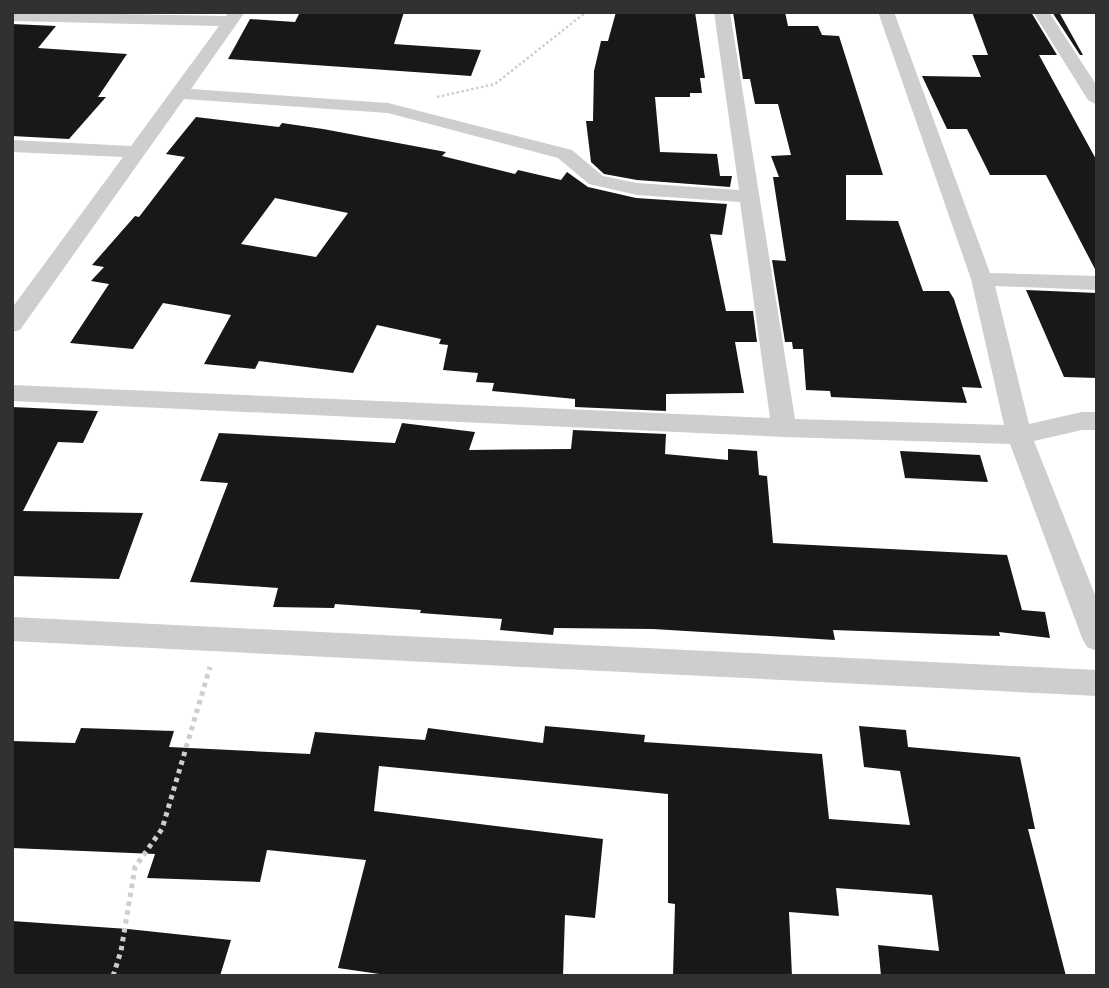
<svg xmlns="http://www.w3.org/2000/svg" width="1109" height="988" viewBox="0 0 1109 988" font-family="Mulish,sans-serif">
<rect width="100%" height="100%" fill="#fff"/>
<path fill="#181818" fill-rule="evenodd" d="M300,12H404L394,44L481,50L471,76L228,59L250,19L295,22Z
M616,12H695L705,78H700L702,93H690V97H655L660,152L717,154L720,176H732L730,187L637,180L604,174L591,162L586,121H593L594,71L601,41H608Z
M733,12H785L788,26H818L822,35L839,36L883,175H846V220L898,221L923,291H949L954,299L982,388L962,387L967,403L831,397L830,391L806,390L803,349H793L792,342H785L772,260L786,261L773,177H779L771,156L791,155L778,104H755L750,79H743Z
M972,12H1031L1057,55H1039L1097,161V273L1046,175H990L967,129H947L922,76L981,77L972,55H988Z
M1052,12H1059L1083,55H1080Z
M12,24L56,26L38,48L127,54L98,97H106L69,139L12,136Z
M196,117L279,127L282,123L323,129L446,152L442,156L515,174L518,170L561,180L567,172L588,187L636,198L727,204L722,235L710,234L726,311H753L757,342H735L744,393L666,394V411L575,407V399L492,391L494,383L476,382L478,373L443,370L448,345L439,344L441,339L377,325L353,373L259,361L255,369L204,364L231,315L163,303L133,349L70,343L109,284L91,281L104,267L92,265L135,216L139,217L185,157L166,154ZM275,198L348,213L316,257L241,244Z
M1026,290L1097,293V378L1064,377Z
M12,407L98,411L83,443L58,442L23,511L143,513L119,579L12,576Z
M402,423L475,432L469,450L571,449L573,430L666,434L665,454L728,460V449L757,451L759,475L767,476L773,543L1007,555L1022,610L1045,612L1050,638L999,632L1000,636L833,630L835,640L653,629L554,628L553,635L500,630L502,619L420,613L421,610L335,604L334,608L273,607L278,588L190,582L228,483L200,481L219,433L395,443Z
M900,451L980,455L988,482L905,478Z
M545,726L645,735L644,742L822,754L829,819L910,825L900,771L864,767L859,726L906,730L908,747L1020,757L1035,829H1028L1066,976H881L878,945L939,951L932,895L836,888L839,916L789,912L792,976H673L675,904L668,903V794L379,766L374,811L603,839L595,918L565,915L563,976H393L338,968L366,860L267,850L260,882L147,878L155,854L12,848V741L75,743L81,728L174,731L169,747L310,754L315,732L425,740L428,728L543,743Z
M12,921L128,929L231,940L220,976H12Z"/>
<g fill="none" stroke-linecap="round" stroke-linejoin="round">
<path stroke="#cecece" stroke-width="2.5" stroke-dasharray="2.5 2.5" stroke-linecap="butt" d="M437,97L495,84L586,12"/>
<path stroke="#cecece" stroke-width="5" stroke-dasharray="4.5 4.5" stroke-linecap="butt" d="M113,976L121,951L135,867L162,829L210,667"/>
<path fill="#cecece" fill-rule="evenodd" d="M12,12L226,16L229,12H245L191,89L388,103L572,150L603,176L637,183L739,190L714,12H730L795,419L1004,425L971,279L878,12H894L990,273L1097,276V290L995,286L1029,424L1082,412H1097V430H1082L1034,441L1097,600V651L1087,647L1082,638L1010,444L784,437L12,401V385L770,418L740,202L637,195L589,184L558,158L388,113L184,99L20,330L12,332V308L123,157L12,152V140L131,146L219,26L12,21Z
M1033,12H1049L1097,86V105L1088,100Z
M12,617L1097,670V696L12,641Z"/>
</g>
<rect width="1109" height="988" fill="none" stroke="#313131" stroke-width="28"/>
</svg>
